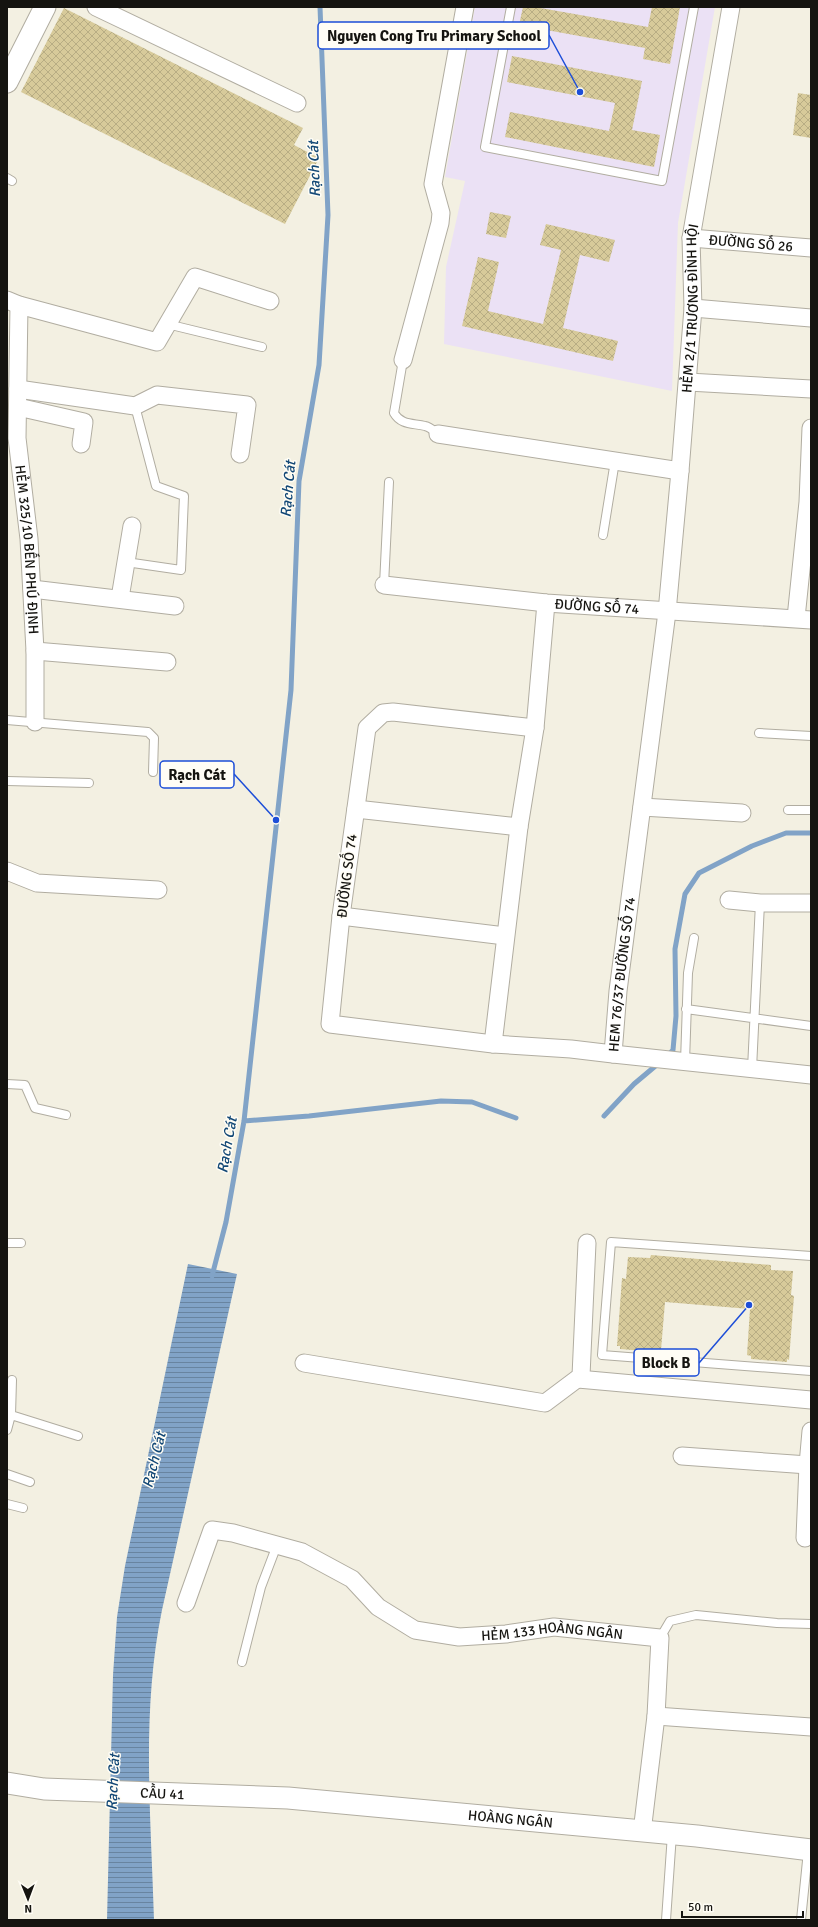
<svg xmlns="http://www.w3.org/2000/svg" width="818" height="1927" viewBox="0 0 818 1927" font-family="Signika,sans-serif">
<defs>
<pattern id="water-rules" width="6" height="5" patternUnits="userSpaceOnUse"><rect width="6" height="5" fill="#81a3c7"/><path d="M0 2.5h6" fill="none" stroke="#6884a0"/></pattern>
<pattern id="building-cross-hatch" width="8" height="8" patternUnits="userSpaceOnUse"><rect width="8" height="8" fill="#d7ca9a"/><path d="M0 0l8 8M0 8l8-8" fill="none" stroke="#b8ad84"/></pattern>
</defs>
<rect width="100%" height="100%" fill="#f3f0e2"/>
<path fill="#ebe1f5" d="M475,7H715L678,223L672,391L444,344L446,267L465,181L445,177Z"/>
<path fill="url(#water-rules)" d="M188,1264L237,1274L162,1610C141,1712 151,1816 154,1920H107L113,1675L117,1617L125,1566Z"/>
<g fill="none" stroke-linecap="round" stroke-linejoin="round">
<path stroke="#81a3c7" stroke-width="5" d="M668,1055L673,1050L676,1016L675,949L685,894L699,873L752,846L786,833H811
M604,1116L634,1084L659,1063
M244,1121L309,1116L441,1101L472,1102L516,1118
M212,1276L226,1222L244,1121L291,690L299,481L319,365L328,215L320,7"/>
</g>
<path fill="url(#building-cross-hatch)" d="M523,7H535L648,27L652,7H680L670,64L643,59L645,48L519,25Z
M64,8L303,128L294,145L319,158L285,224L21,92Z
M512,56L642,81L632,130L660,135L654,167L505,137L510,112L609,131L615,103L507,82Z
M798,93L811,95V138L793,135Z
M490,212L511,216L506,238L486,234Z
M546,224L615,240L609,262L580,255L563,328L618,341L613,361L462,326L478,257L499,262L488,311L543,324L561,250L540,245Z
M651,1255L771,1265V1270L793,1271L791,1295L794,1296L789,1360L787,1359V1362L751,1359V1356L747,1355L750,1309L665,1302L661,1350L656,1349V1352L620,1349V1346H617L622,1278L626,1279L628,1257L650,1258Z"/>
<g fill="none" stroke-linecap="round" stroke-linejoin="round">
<defs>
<path id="service" d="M511,7L485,147L662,181L694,7
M7,178L12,181
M167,324L262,347
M403,360L394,413C401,425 412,423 425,426C430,427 434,431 438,434
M603,535L615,461
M126,562L181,570L184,496L156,486L135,406
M384,585L389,482
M7,720L148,732L154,738L153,772
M759,733L811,736
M7,781L89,783
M788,810H811
M686,1009L811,1026
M685,1062L688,973L694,938
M752,1069L760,903
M7,1084L25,1085L35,1108L66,1115
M7,1243H21
M811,1256L611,1242L602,1355L811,1371
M11,1415L78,1436
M7,1430L11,1415L12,1380
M7,1474L30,1482
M7,1504L23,1508
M660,1638L670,1621L696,1615L777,1623L811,1624
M242,1662L261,1587L277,1545
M666,1920L672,1834
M801,1920L808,1851"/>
<g id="minor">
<path d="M96,7L297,103"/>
<path id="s1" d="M691,238L811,248"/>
<path d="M7,300L19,305L157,342L195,277L270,301"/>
<path id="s2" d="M19,305L17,438L29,539L35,651V722"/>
<path d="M693,308L811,318"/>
<path d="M403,360L440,223L441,213L433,184L465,7"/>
<path d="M688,382L811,389"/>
<path d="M18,389L135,406L157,395L247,405L240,454"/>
<path d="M18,407L84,422L81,444"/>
<path d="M438,434L680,471"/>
<path id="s3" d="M384,585L546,603L811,620"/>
<path d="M32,589L175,606"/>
<path d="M120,598L132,526"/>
<path d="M796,618L808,502L811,428"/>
<path d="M35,651L167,662"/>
<path id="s4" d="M535,728L393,712L383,713L367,728L341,916L330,1024L493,1044L571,1049L613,1054L618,991L667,612L680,471L693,308L691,238L731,7"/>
<path d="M642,807L742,813"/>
<path d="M356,809L519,827"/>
<path d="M7,871L37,883L158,890"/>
<path d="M729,900L760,903H811"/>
<path d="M341,916L505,936"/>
<path d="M493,1044L519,827L535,728L546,603"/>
<path d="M613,1054L811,1075"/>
<path d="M304,1363L545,1403L581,1376L587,1243"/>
<path d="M578,1379L811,1400"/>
<path d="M682,1456L808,1465"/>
<path d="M805,1538L808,1465L811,1431"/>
<path id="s5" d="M186,1603L212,1530L233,1533L302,1552L352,1579L378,1607L415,1630L459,1637L506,1634L554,1627L660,1638L656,1716L642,1832"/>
<path d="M656,1716L811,1727"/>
</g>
<g id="tertiary">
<path d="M7,82L45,7"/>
<path id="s6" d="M7,1783L44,1789L288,1798L697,1836L811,1850"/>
</g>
</defs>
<use href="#service" stroke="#b1ada1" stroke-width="10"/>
<use href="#minor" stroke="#b1ada1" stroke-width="19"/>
<use href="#tertiary" stroke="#b1ada1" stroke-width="23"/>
<use href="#service" stroke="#fff" stroke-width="8"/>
<use href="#minor" stroke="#fff" stroke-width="17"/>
<use href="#tertiary" stroke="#fff" stroke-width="21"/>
</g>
<g text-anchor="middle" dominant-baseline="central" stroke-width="3" stroke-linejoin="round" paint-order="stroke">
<g font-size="14" fill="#151410" stroke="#fffdf5">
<text stroke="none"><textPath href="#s1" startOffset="60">ĐƯỜNG SỐ 26</textPath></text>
<text stroke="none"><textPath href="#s4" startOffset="1508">HẺM 2/1 TRƯƠNG ĐÌNH HỘI</textPath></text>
<text stroke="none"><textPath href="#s2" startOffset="245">HẺM 325/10 BẾN PHÚ ĐỊNH</textPath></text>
<text stroke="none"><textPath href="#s3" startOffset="214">ĐƯỜNG SỐ 74</textPath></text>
<text transform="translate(347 876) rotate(-83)">ĐƯỜNG SỐ 74</text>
<text stroke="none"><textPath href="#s4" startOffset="838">HEM 76/37 ĐƯỜNG SỐ 74</textPath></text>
<text stroke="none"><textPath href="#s5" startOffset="447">HẺM 133 HOÀNG NGÂN</textPath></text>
<text stroke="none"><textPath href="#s6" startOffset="156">CẦU 41</textPath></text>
<text stroke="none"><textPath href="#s6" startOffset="505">HOÀNG NGÂN</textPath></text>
</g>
<g font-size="15" font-style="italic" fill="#134876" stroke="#fffdf5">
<text transform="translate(314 169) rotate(-92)">Rạch Cát</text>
<text transform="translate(288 489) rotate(-85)">Rạch Cát</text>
<text transform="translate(227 1145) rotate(-80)">Rạch Cát</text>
<text transform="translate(154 1460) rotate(-76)">Rạch Cát</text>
<text transform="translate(113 1782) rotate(-87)">Rạch Cát</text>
</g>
</g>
<path fill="none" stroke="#1d4ed8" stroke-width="1.5" d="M580 92L549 35M276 820L234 774M749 1305L699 1363"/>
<g fill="#1d4ed8" stroke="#fffdf5" stroke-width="1.5">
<circle cx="580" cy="92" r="4"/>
<circle cx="276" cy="820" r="4"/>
<circle cx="749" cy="1305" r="4"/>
</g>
<g fill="#fffdf5" stroke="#1d4ed8" stroke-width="1.5">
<rect x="318" y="22" width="231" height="27" rx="4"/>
<rect x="160" y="761" width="74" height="27" rx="4"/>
<rect x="634" y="1349" width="65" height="27" rx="4"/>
</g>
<g font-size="15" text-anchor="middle" font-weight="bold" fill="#151410">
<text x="434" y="41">Nguyen Cong Tru Primary School</text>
<text x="197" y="780">Rạch Cát</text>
<text x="666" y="1368">Block B</text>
</g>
<rect width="818" height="1927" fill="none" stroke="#151410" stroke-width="16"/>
<g transform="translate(28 1899) rotate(179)" stroke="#fffdf5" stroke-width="3" paint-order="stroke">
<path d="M0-3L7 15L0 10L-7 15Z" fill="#151410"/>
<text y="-6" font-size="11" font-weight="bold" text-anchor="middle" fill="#151410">N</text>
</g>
<path d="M682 1911v6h121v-6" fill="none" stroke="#151410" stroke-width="2"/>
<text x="688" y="1911" font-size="12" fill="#151410" stroke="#fffdf5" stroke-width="3" paint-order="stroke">50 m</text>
</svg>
